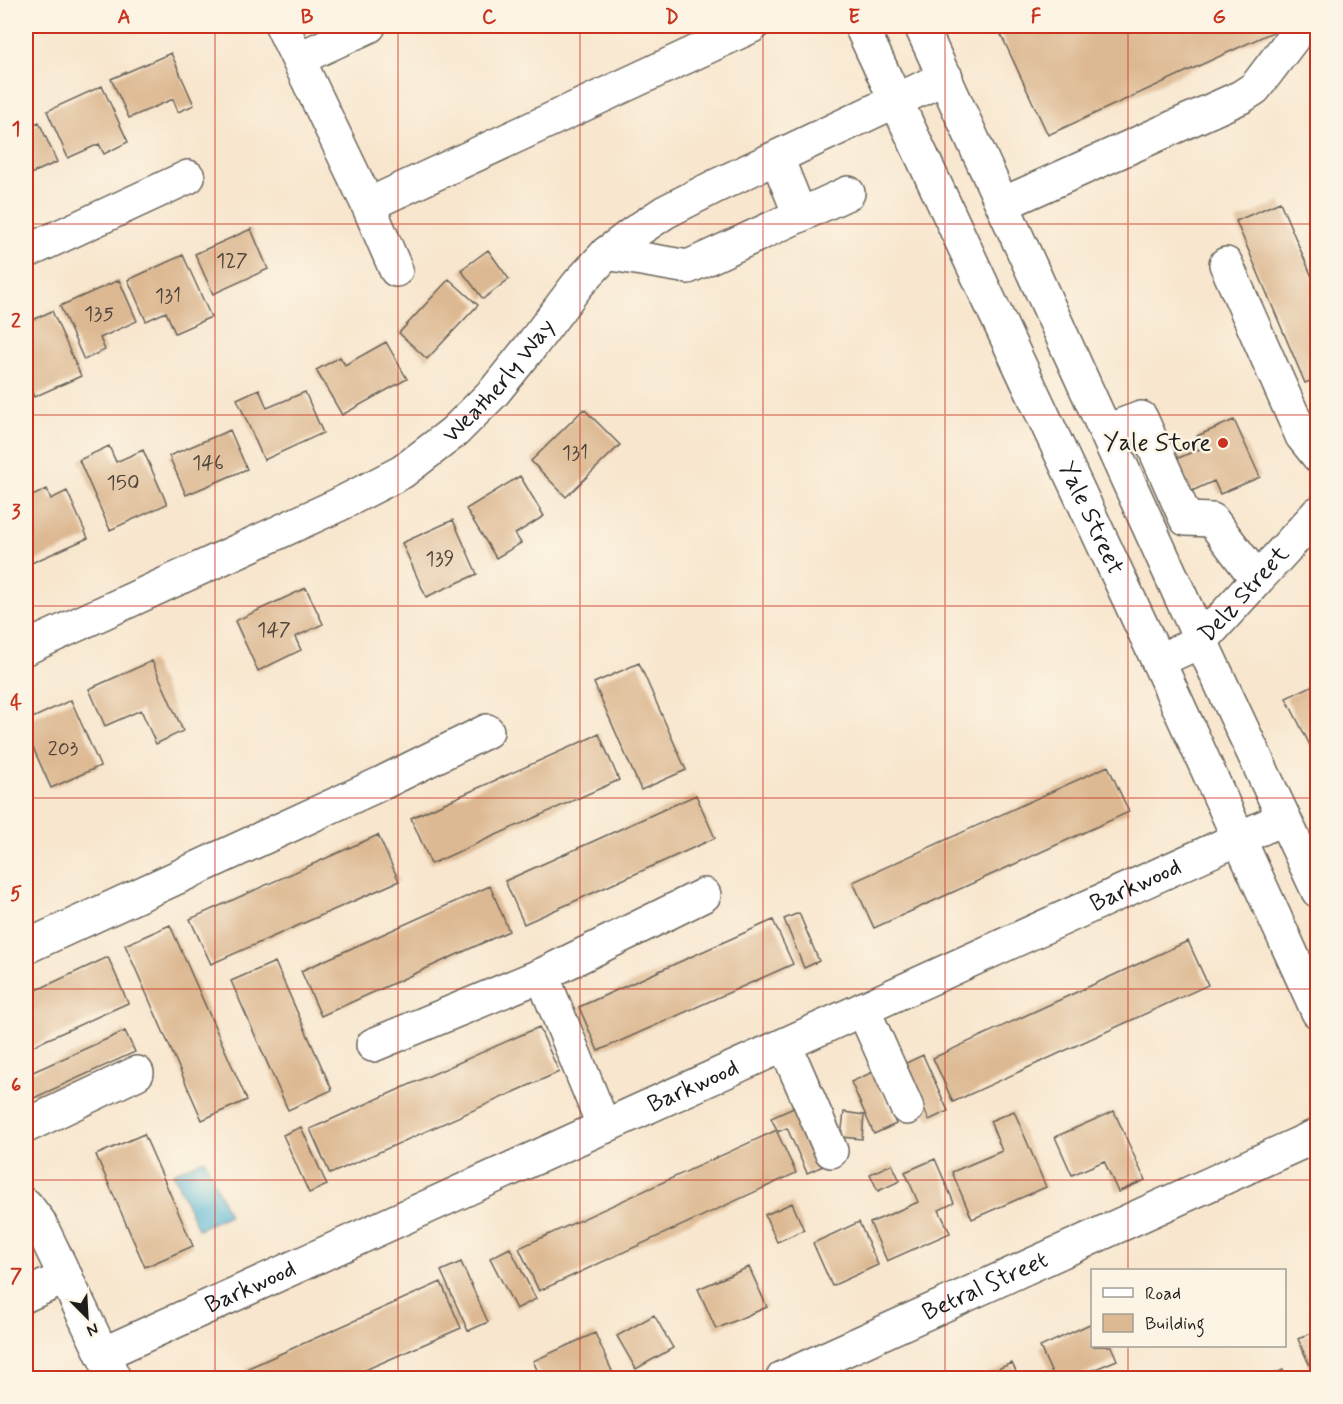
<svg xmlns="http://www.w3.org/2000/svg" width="1343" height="1404" viewBox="0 0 1343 1404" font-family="Mynerve,sans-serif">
<rect width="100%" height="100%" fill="#fcf5e5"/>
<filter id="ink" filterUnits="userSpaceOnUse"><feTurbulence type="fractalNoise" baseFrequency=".0167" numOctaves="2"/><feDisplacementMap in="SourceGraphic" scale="12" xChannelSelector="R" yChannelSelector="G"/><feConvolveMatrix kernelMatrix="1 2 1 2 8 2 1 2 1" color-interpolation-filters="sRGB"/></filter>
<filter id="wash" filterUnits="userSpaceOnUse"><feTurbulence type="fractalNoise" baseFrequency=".008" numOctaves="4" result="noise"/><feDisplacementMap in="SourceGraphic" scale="24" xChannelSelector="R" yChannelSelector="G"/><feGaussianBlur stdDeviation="1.35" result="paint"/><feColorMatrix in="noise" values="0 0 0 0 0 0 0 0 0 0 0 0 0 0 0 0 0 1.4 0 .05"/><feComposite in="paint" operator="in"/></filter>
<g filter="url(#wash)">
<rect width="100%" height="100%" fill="#f8e6ce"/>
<path fill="#59b7d7" stroke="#3a6a7a" stroke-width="1.5" d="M204,1159L229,1215L198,1229L173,1173Z"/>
<g id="blocks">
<path fill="#ddb993" d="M997,26H1272L1275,31L1048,135Z
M171,53L194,105L178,112L173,99L129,118L111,79Z
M102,86L128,142L104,154L99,144L68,158L47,111Z
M39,122L57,162L26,176V128Z
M1280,202L1318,291V378L1305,383L1236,221Z
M251,229L268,269L213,294L195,254Z
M488,250L509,279L483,299L461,270Z
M183,255L211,317L175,333L166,312L146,321L128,280Z
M449,279L478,305L427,359L399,333Z
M119,280L137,321L100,338L105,350L84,360L60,306Z
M52,311L81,376L34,397L26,377V340L33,337L26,323Z
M386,342L407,379L342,415L316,370L340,357L345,365Z
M259,389L267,408L305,392L323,433L264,460L237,399Z
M584,409L620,445L566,497L531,461Z
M1234,420L1260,477L1220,494L1214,481L1183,495L1169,462L1202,448L1197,436Z
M230,430L247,469L186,495L169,456Z
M109,446L116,462L143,450L167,504L110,530L79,460Z
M520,476L544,516L515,534L521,543L496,558L466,509Z
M47,489L51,499L67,491L88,538L27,565L26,562V499Z
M453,520L477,574L426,597L402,543Z
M306,588L323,624L295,637L301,650L258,671L235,621Z
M152,661L183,731L156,744L141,710L105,726L89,689Z
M639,663L686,770L641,790L594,683Z
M1318,683V761L1286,698Z
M71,700L100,766L51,788L26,732V721Z
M599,734L619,780L431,864L411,818Z
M1108,766L1129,812L874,928L853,882Z
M696,795L715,838L524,924L505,881Z
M378,835L399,881L211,964L190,919Z
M490,886L509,931L321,1016L301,971Z
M799,913L819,961L804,968L784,919Z
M773,920L793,964L598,1051L579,1007Z
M170,925L247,1100L202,1120L125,945Z
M1188,941L1208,985L953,1102L933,1058Z
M108,957L128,1003L26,1049V995Z
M275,962L332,1090L288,1110L231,981Z
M539,1027L559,1072L330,1174L310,1129Z
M125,1031L135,1052L34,1098L26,1079V1075Z
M923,1055L948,1111L929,1120L904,1064Z
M873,1072L896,1124L874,1134L851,1082Z
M796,1107L823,1166L807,1173L787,1128L777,1132L796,1173L539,1291L519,1248L777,1130L771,1118Z
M1014,1111L1046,1187L972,1219L952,1172L1002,1151L990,1121Z
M1114,1111L1145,1180L1118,1192L1104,1161L1072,1175L1055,1137Z
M844,1112L864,1115L862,1139L841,1137Z
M301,1127L327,1185L309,1193L283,1135Z
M144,1134L193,1246L145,1267L96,1155Z
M935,1159L954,1203L939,1210L950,1233L887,1261L870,1223L918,1202L905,1172Z
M892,1164L900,1181L878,1191L870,1174Z
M792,1203L804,1230L777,1242L765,1215Z
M859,1222L878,1265L832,1286L813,1243Z
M510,1248L536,1299L516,1309L490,1258Z
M461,1262L488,1322L468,1331L441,1271Z
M749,1267L767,1307L716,1329L698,1289Z
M441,1282L461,1328L347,1378H251L246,1369Z
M654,1315L673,1348L636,1369L617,1336Z
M1092,1323V1346H1111L1117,1360L1074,1378H1054L1040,1347Z
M1318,1330V1378H1315L1298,1339Z
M595,1333L615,1378H541L533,1361Z
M1012,1363L1019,1378H976Z
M1283,1370L1287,1378H1263Z"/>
</g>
</g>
<g filter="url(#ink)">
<use href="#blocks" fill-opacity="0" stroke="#69635a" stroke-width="1.5"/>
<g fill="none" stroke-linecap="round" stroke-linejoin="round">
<defs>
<g id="minor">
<path d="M282,26L298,59L369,26"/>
<path d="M298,59L368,205"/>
<path d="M777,158L800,215"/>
<path d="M1003,204L1241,97L1255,88L1302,26"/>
<path d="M26,252L188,177"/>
<path d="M607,253L688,267L848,193"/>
<path d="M1226,264L1302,436L1318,456"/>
<path d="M396,270L368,205L752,26"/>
<path d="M1106,431L1141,418L1186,519L1212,520L1257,579"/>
<path id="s1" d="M26,648L338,505L402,472L454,432L494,392L531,346L578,284L607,253L635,232L665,212L716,186L946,77"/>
<path id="s2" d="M1158,661L1201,641L1318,513"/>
<path d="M26,947L382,783L487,731"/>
<path d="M542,975L704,895"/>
<path d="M863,1009L907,1108"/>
<path d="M373,1045L542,975L604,1127"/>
<path d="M785,1045L831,1151"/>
<path d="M26,1126L137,1073"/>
<path d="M26,1205L39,1222L114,1378"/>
<path d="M26,1295L66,1277"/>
<path id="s3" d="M103,1354L1284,818"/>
<path id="s4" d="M783,1378L1318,1135"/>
</g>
<g id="major">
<path id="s5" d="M861,26L1158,661L1318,1012"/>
<path d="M921,26L1201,641L1318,891"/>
</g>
</defs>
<use href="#minor" stroke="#69635a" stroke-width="36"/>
<use href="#major" stroke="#69635a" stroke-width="36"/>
<use href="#minor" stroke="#fff" stroke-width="33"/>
<use href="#major" stroke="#fff" stroke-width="33"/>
</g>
</g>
<path fill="none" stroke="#c8321e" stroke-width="1.5" stroke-opacity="0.55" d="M215,26V1378M398,26V1378M580,26V1378M763,26V1378M945,26V1378M1128,26V1270M26,224H1318M26,415H1318M26,606H1318M26,798H1318M26,989H1318M26,1180H1318M1128,1346V1378"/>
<circle fill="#c8321e" stroke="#fcf5e5" stroke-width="2" cx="1223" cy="443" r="6"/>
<g text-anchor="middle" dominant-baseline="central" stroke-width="5" stroke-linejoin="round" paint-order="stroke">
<g font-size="21" fill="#4c433a">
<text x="232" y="261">127</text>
<text x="168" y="296">131</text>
<text x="99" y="314">135</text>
<text x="575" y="453">131</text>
<text x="208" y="463">146</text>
<text x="123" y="483">150</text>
<text x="440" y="559">139</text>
<text x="274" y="630">147</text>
<text x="63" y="749">203</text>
</g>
<g font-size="24" fill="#1c1c1c" stroke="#fcf5e5">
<text stroke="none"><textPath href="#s1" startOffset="549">Weatherly Way</textPath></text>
<text stroke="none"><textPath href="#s5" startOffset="543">Yale Street</textPath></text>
<text stroke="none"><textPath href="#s2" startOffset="111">Delz Street</textPath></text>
<text stroke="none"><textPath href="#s3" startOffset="1134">Barkwood</textPath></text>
<text stroke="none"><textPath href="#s3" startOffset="648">Barkwood</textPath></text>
<text stroke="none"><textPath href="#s3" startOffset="162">Barkwood</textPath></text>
<text stroke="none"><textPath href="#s4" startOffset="222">Betral Street</textPath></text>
</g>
<g font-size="24" fill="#1c1c1c" stroke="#fcf5e5" text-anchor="end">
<text x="1211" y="443">Yale Store</text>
</g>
</g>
<rect width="1343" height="1404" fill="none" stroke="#fcf5e5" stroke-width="66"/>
<rect x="1091" y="1269" width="195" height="78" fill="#fcf5e5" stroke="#a29e95" stroke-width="1.5"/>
<rect x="1103" y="1288" width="30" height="9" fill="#ffffff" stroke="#a29e95" stroke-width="1.5"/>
<text x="1145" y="1299" font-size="18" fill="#1c1c1c">Road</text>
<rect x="1103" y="1314" width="30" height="18" fill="#ddb993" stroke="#a29e95" stroke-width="1.5"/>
<text x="1145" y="1329" font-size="18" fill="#1c1c1c">Building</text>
<g transform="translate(87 1317) rotate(156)" stroke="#fcf5e5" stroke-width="4.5" paint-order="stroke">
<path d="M0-4.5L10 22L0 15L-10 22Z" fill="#1c1c1c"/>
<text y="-9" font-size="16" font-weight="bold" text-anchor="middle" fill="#1c1c1c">N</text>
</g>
<rect x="33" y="33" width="1277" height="1338" fill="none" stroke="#c8321e" stroke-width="2"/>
<g font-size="20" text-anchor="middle" font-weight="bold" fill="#c8321e">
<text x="124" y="23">A</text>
<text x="307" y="23">B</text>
<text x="489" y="23">C</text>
<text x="672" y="23">D</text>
<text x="854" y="23">E</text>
<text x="1036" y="23">F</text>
<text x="1219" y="23">G</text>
<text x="16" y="135">1</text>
<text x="16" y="327">2</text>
<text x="16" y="518">3</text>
<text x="16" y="709">4</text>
<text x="16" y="900">5</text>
<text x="16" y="1091">6</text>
<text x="16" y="1282">7</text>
</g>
</svg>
